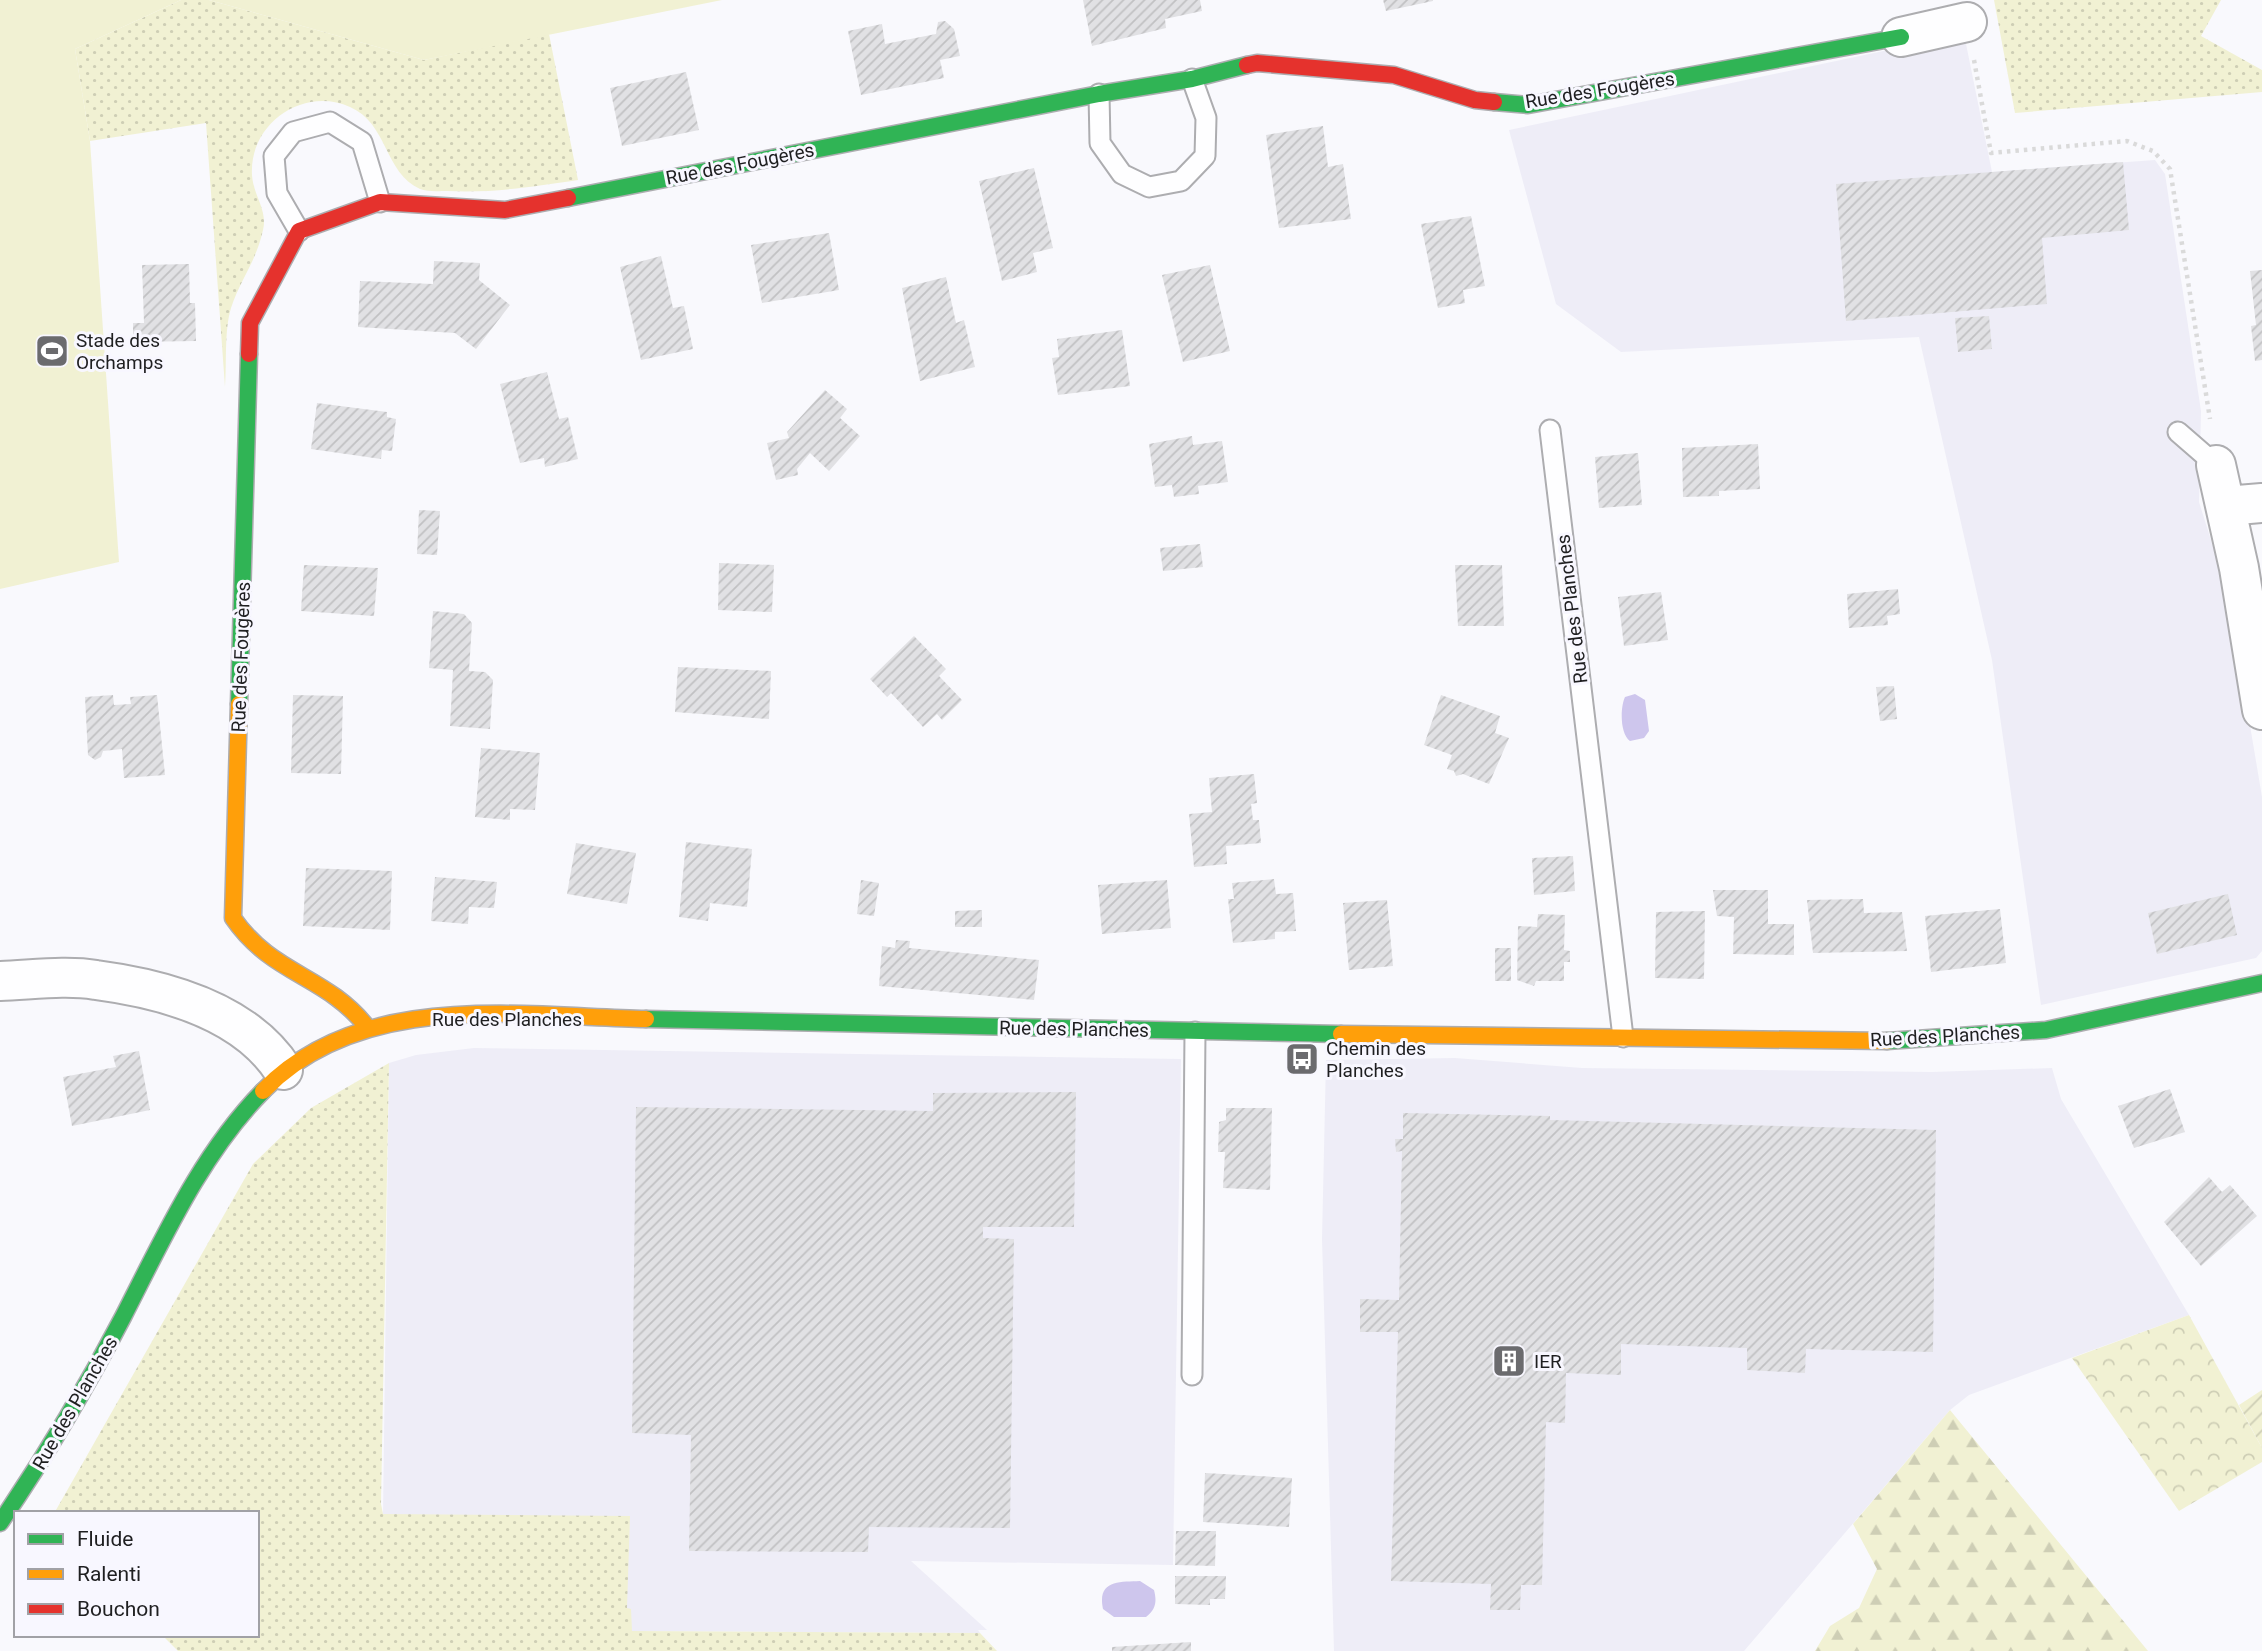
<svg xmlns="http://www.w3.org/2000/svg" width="2262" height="1651" viewBox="0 0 2262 1651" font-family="Roboto,sans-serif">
<defs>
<pattern id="grass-dots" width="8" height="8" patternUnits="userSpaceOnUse" patternTransform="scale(1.75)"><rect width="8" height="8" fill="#f1f1d3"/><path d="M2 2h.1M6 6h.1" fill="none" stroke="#ceceb5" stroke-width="1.8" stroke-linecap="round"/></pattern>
<pattern id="forest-firs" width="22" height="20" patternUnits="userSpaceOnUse" patternTransform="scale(1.75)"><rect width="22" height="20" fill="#f1f1d3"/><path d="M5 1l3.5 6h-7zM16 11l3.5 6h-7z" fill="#ceceb5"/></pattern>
<pattern id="park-crowns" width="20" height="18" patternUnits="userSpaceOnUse" patternTransform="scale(1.75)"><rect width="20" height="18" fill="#f1f1d3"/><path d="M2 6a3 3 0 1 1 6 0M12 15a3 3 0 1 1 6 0" fill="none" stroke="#ceceb5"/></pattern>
<pattern id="garden-furrows" width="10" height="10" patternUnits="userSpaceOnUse" patternTransform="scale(1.75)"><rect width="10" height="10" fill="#f1f1d3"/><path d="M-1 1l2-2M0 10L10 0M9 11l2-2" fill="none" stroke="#ceceb5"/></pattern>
<pattern id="building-hatch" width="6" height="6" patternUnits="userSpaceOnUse" patternTransform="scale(1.75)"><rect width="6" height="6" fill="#e1e1e4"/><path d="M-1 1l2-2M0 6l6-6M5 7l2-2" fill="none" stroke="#c1c1c3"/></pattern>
</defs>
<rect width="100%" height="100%" fill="#f9f9fd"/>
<path fill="#eeedf7" d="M1964,34L1992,172L2155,160L2165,174L2201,411L2199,502L2228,594L2262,797V951L2256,958L2041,1005L1992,660L1919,337L1621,352L1556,304L1509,130Z
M474,1048L1181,1059L1173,1565L911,1561L987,1630H978L980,1633L631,1631V1610L383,1515L389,1063L416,1055Z
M1455,1058L1582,1068L1932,1072L2052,1068L2061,1099L2189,1315L1969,1395L1950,1410L1744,1651H1334L1322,1239L1326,1060Z"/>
<path fill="url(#grass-dots)" d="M181,0H209L424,60L549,34L578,180C530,187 495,193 447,191C439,191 427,192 420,189C384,173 388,123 350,107C304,86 249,123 252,175C253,195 268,210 263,230C256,262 240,280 231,308C224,331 227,363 225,387L206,123L90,141L75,49Z
M1994,0H2221L2201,36L2262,70V92L2015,113Z
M389,1063L381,1504L383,1514L630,1516L627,1608L631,1609L632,1631L980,1633L997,1651H178L162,1635H257V1513H58L56,1510L253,1164L311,1108Z"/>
<path fill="url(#forest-firs)" d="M1950,1410L2148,1651H1815L1830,1626L1859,1608L1877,1569L1853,1524Z"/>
<path fill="url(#park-crowns)" d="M2189,1315L2262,1448V1462L2179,1511L2072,1358Z"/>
<path fill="url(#garden-furrows)" d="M2262,1390V1448L2239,1405Z"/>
<path fill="#f1f1d3" d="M0,0H181L75,49L90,141L119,562L0,589Z
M209,0H722L424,60Z"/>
<path fill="#cec6ed" d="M1635,694L1645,700L1649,731L1644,738L1630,741C1620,734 1620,708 1625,697Z
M1140,1581L1154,1590C1157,1602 1156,1609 1146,1617H1114L1103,1609C1097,1580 1119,1582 1140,1581Z"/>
<path fill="url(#building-hatch)" d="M1083,0H1200L1202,11L1165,19L1166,28L1092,46Z
M1383,0H1433V1L1386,11Z
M945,21L954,29L960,56L940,60L944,78L861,95L848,31L882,24L885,44L936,34L938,22Z
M686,72L699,130L622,146L610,88Z
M1323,126L1328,167L1343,164L1351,219L1279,228L1266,135Z
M2123,162L2129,230L2042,238L2047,304L1846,321L1836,184Z
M1034,168L1053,248L1033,253L1037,272L1002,281L979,181Z
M1471,216L1485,286L1463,290L1465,303L1438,308L1421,224Z
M829,233L839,290L762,303L751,245Z
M661,256L673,308L684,306L693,349L641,360L620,267Z
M434,261L480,263L479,280L510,305L476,349L455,333L358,327L360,281L433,284Z
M189,264L190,303H195L196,341L133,342V323H144L142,265Z
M1210,265L1230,351L1183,362L1162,275Z
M2262,270V360L2255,361L2251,326L2256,325L2250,271Z
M946,277L956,323L964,320L975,367L920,381L902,288Z
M1989,316L1992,349L1958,352L1955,318Z
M1122,330L1130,386L1058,395L1052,358L1059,357L1057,339Z
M547,372L559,419L568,417L578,459L545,467L544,458L520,463L500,384Z
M825,390L847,409L840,418L860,436L829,471L810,453L797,469L798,475L776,480L767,443L789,438L787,432Z
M317,403L387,412V417L396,419L392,451L382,450L381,459L311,449Z
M1192,436L1193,445L1222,441L1228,482L1198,486L1199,494L1174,497L1172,485L1155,487L1149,444Z
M1758,444L1760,489L1719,491V496L1683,497L1682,448Z
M1638,453L1642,505L1599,508L1595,457Z
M419,510L440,511L437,555L417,554Z
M1200,544L1203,567L1163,571L1160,548Z
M719,563L774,565L772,612L718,610Z
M304,565L378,568L374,616L301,611Z
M1455,565H1502L1504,626H1458Z
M1898,589L1900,614L1887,616L1888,625L1849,628L1847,594Z
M1661,592L1668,640L1624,646L1618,597Z
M433,611L464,614L472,623L469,671L485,672L493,680L490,729L450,726L453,670L429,668Z
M914,636L946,669L939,676L962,700L942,720L937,714L923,727L891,693L887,697L870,679Z
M678,667L771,671L769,719L675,712Z
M1894,686L1897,719L1880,721L1876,687Z
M113,695L114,705L131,704L130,697L157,695L165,775L124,778L122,749L103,751L101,757L95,760L88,755L85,697Z
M293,695L343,696L341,774L291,773Z
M1441,695L1500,716L1495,733L1509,738L1489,784L1463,774L1456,776L1454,771L1447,769L1452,755L1424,745Z
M481,748L540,753L535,810L510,809V820L475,817Z
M1254,774L1257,803L1251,804L1253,820H1259L1261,843L1226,846L1227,864L1194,867L1189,814L1212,812L1209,778Z
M686,842L752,849L747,907L710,903L708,921L679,917Z
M576,843L636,853L627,904L567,894Z
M1573,856L1575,891L1534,895L1532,858Z
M306,868L392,871L390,930L303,926Z
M435,877L497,882L494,908L469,907L468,924L431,921Z
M1274,879L1276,894L1293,893L1296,931L1275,932V939L1233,943L1228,899H1234L1232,883Z
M861,880L879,883L874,916L857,914Z
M1167,880L1171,928L1102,934L1098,885Z
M1713,890H1768V924H1794V955L1733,954L1734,917L1717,916Z
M2228,894L2237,935L2157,954L2148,913Z
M1863,899L1864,913L1902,912L1907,951L1813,953L1807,900Z
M1387,900L1393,966L1349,970L1343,903Z
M2000,909L2006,963L1931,972L1925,916Z
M982,910V927H955V911Z
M1705,911L1704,979L1655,978L1656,912Z
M1538,914L1565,915L1564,950L1570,951V962H1564V981H1536L1534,986L1517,980L1518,926L1537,927Z
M896,940L910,941L909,948L1039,960L1034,1000L879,986L882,946L895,948Z
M1495,948H1511V981H1495Z
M139,1051L150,1110L72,1126L63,1077L116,1067L113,1056Z
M2170,1089L2185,1132L2134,1148L2118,1106Z
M1076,1092L1074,1227H983V1238L1014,1239L1010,1528L869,1527L868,1552L689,1551L691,1435L632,1433L636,1107L933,1111V1093Z
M1226,1108H1272L1270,1190L1223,1188L1225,1152H1218L1219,1122L1226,1120Z
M1403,1113L1550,1116V1120L1936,1130L1933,1352L1806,1349L1805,1373L1747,1370V1348L1621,1344V1375L1566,1373L1565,1423L1546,1422L1542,1585H1521L1520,1610H1490L1491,1584L1391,1581L1398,1332H1360V1299L1399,1300L1402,1151L1396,1152L1395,1139H1403Z
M2209,1177L2222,1192L2230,1185L2257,1216L2201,1266L2164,1222Z
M1205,1473L1292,1478L1289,1527L1203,1522Z
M1176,1531H1216L1215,1566L1175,1565Z
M1175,1576H1226L1225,1599H1210V1605L1175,1604Z
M1191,1642V1651H1112V1647Z"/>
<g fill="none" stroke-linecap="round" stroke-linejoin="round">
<defs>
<path id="lane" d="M1099,94L1100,143L1122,174L1149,187L1181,181L1205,156L1206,118L1192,79
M299,231L277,193L274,156L293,132L330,122L362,142L380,202
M1550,430L1623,1037
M2178,432L2216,465
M1192,1375L1195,1032"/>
<path id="street" d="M1901,37L1967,22
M2216,465L2239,568L2262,710
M2226,506L2262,503
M0,981C31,980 66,975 96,980C164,989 245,1011 283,1070"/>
<path id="fast" d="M1494,102L1528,105L1901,37
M568,198L1099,94L1192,79L1247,65
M239,704L249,354
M646,1019L1341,1034
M1887,1041L2046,1030L2262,983
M0,1523C45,1457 86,1388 123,1317C163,1239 201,1154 263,1091"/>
<path id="slow" d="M239,704L233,918C272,975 326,975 367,1027
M1341,1034L1887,1041
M263,1091C360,990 519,1016 646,1019"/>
<path id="jam" d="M1247,65L1257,63L1394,75L1475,100L1494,102
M249,354L250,323L299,231L380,202L505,210L568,198"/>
</defs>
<use href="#lane" stroke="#adadb0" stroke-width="23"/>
<use href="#street" stroke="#adadb0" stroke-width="42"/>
<use href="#fast" stroke="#adadb0" stroke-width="19"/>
<use href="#slow" stroke="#adadb0" stroke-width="19"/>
<use href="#jam" stroke="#adadb0" stroke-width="19"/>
<path stroke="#dadada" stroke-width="4.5" stroke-dasharray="3.5 5" stroke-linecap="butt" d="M1974,60L1991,153L2127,141L2153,151L2170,169L2210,419"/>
<use href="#lane" stroke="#fefeff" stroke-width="19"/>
<use href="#street" stroke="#fefeff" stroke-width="38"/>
<use href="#fast" stroke="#30b455" stroke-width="16"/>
<use href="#slow" stroke="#ff9f0a" stroke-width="16"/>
<use href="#jam" stroke="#e5322d" stroke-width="16"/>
</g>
<defs>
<symbol id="stadium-square" viewBox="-11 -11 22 22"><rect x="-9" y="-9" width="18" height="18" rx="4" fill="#6b6b6e" stroke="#f8f7ff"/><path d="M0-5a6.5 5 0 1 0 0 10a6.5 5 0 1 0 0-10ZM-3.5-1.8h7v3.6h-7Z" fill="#fff"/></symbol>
<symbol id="bus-square" viewBox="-11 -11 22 22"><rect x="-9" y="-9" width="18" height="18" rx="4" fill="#6b6b6e" stroke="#f8f7ff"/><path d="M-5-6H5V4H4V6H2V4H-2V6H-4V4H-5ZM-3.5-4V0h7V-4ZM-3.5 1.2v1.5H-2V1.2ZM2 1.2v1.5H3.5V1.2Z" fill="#fff"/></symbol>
<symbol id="building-square" viewBox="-11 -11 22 22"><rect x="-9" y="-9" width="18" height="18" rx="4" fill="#6b6b6e" stroke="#f8f7ff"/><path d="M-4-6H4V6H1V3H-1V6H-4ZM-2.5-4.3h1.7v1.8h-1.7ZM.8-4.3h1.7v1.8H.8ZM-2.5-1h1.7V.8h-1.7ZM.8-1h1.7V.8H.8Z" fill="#fff"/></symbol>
</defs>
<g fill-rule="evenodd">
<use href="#stadium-square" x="33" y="332" width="38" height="38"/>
<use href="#bus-square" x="1283" y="1040" width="38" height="38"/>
<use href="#building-square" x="1490" y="1342" width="38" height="38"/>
</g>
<g text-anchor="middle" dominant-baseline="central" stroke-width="6" stroke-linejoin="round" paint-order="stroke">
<g font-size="19" fill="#1f1f21" stroke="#f8f7ff">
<text transform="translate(1600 90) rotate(-9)">Rue des Fougères</text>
<text transform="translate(740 164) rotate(-11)">Rue des Fougères</text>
<text transform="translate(1572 609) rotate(-97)">Rue des Planches</text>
<text transform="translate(241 657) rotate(-88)">Rue des Fougères</text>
<text x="507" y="1019">Rue des Planches</text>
<text transform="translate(1074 1029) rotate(1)">Rue des Planches</text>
<text transform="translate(1945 1036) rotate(-3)">Rue des Planches</text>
<text transform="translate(75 1403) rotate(-60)">Rue des Planches</text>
</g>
<g font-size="19" fill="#1f1f21" stroke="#f8f7ff" text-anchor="start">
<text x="76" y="340">Stade des<tspan x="76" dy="22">Orchamps</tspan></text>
<text x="1326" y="1048">Chemin des<tspan x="1326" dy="22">Planches</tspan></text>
<text x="1534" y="1361">IER</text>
</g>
</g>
<rect x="14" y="1511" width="245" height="126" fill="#f8f7ff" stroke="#a1a1a6" stroke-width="2"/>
<rect x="28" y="1534" width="35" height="10" fill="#30b455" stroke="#a1a1a6" stroke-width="2"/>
<text x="77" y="1546" font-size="21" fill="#1f1f21">Fluide</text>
<rect x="28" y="1569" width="35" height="10" fill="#ff9f0a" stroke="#a1a1a6" stroke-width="2"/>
<text x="77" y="1581" font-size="21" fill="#1f1f21">Ralenti</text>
<rect x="28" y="1604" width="35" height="10" fill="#e5322d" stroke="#a1a1a6" stroke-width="2"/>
<text x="77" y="1616" font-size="21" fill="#1f1f21">Bouchon</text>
</svg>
